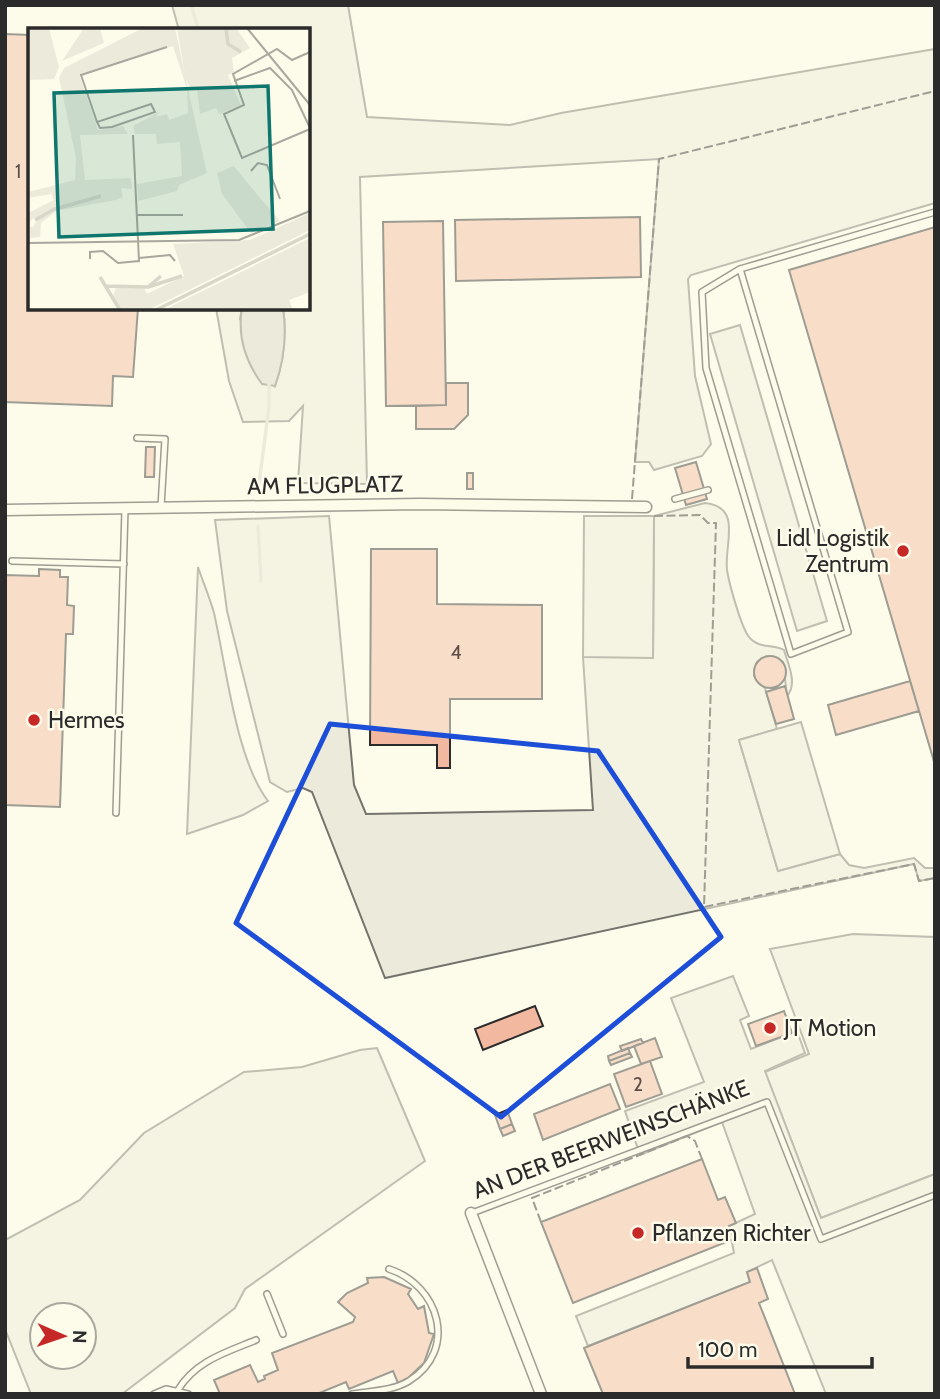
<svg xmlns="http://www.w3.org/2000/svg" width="940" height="1399" viewBox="0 0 940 1399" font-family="Cabin,sans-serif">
<rect width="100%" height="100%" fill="#fdfbea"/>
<path fill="#ecebdb" stroke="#74746e" stroke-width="2" fill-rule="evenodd" d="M172,5H348L367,117L510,125L561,113L935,49V203L691,275L688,279L695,376L711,444L702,456L654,470L649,462H635L659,159L360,177L367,484L298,483L303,406L289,421L243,422L229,381L216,308H242L240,319L275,386C284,360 287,335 283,308H308V30H179Z
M705,503C743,507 724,544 727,570C729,583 741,627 749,637C758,649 774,644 784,650C788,664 798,684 787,696L783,662L767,656L757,662L754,676L765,688L777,729L739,740L778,871L840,854L849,865L864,868L914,858L925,868H935V878L919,881L914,864L385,978L312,792L303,788L287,792L270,782L227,611L215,520L329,516L354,785L366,814L593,810L583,657H653L654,516Z
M198,567C203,582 210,598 214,613C226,665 236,760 268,801L243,815L187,834Z
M853,934L935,937V1174L821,1218L765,1072L809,1054L770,949Z
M377,1048L425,1161L245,1289L235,1308L122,1394H31L5,1329V1240L80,1200L144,1133L244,1072L302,1067L360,1050ZM42,1315H84V1357H42Z"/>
<path fill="#eceadb" stroke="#74746e" stroke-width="2" d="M740,325L827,621L797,631L710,334Z
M584,516H654L653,658L583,657Z
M801,722L840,854L778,871L739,740Z
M733,976L749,1016L740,1020L751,1049L797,1031L805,1053L765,1071L821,1218L935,1174V1394H826L772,1260L747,1272L750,1282L588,1346L576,1316L734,1253L729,1226L755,1214L722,1122L640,1155L625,1111L704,1082L671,998Z"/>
<path fill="#d8d7c9" stroke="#74746e" stroke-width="2" d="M242,308H283C287,335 284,361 275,386L262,384C245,361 237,337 242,308Z"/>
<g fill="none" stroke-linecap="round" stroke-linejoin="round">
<path stroke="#d8d7c9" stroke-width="3.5" d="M191,5L199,30
M258,491L269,407V381
M258,526L261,581"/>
</g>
<path fill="#f2b8a0" stroke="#2b2b2b" stroke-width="2" d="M5,34L30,35V308H138L133,377L113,376L112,406L5,402Z
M640,217L641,277L456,281L455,220Z
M443,221L446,405L386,406L383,222Z
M935,227V765L789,270Z
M446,383H468V415L454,429H416V406L446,405Z
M146,447H155L154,477H145Z
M696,462L707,499L686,505L675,468Z
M467,473H473V489H467Z
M371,549H437V604L542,605V699H450V768H437V745H370Z
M39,569L60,570V577H68L67,605L74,606L73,634H66L60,807L5,805V575L39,576Z
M754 672a16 16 0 1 1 32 0a16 16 0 1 1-32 0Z
M910,681L919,711L836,735L828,705Z
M785,686L794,719L776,724L766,692Z
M535,1006L543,1026L483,1050L475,1029Z
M784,1011L792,1033L756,1046L748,1024Z
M655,1038L662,1057L641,1064L634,1046Z
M641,1039L643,1043L622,1051L620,1046Z
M628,1048L630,1053L609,1061L608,1056Z
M630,1053L632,1057L611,1065L609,1061Z
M650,1061L662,1094L626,1107L614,1074Z
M610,1084L620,1109L543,1140L534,1114Z
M507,1110L512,1124L500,1129L495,1115Z
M512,1124L515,1131L503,1136L500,1129Z
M702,1159L718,1200L725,1197L736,1223L729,1226L734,1239L573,1303L541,1222Z
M757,1268L768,1299L759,1303L795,1394H603L584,1348L750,1282L747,1272Z
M384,1277L411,1289L408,1294L418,1309L424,1306L429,1333L434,1334L424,1363L408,1378L398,1383L393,1371L349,1389L346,1382L317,1394H220L214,1380L250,1365L258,1382L265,1379L264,1376L278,1370L272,1353L353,1322L355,1317L338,1302L347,1293L368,1283L367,1278Z"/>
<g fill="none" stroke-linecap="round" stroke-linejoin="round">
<defs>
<path id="service" d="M740,269L848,632L791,654L706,368L702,292Z
M740,269L935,212
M137,438L165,439L161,507
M675,499L708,490
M12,561L124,564
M116,813L125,509
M472,1213L767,1102L821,1239L935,1195
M267,1294L283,1334
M178,1390C195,1361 227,1352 256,1340
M154,1394L166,1389L188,1394
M352,1394C370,1391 393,1391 409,1381C459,1350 439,1285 389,1269"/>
<path id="minor" d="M5,510L420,504L646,507
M471,1213L541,1394"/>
</defs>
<use href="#service" stroke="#2b2b2b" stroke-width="8"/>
<use href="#minor" stroke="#2b2b2b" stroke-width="13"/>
<use href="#service" stroke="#fdfbea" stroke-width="5"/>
<use href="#minor" stroke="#fdfbea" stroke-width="10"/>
<path stroke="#2b2b2b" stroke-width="2" stroke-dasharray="9 3.5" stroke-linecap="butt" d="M632,499L659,159L935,91
M654,516L700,515L708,523H716L704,907L914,864L919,881L935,878
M541,1222L532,1198L687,1136L695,1141L702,1159"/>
</g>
<path d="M0 0H940V1399H0ZM330,724L598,751L721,937L501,1117L236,923Z" fill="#fdfbea" fill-opacity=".55" fill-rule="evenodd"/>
<path fill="none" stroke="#1d4ed8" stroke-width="5" stroke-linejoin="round" d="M330,724L598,751L721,937L501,1117L236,923Z"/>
<g fill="#c62828" stroke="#fdfbea" stroke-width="2.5">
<circle cx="903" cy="551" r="7"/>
<circle cx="34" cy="720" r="7"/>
<circle cx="770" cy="1028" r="7"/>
<circle cx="638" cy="1233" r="7"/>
</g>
<g text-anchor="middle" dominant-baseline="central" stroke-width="5" stroke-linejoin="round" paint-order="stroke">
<g font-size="19" fill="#5d4e48">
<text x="18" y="171">1</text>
<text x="456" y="652">4</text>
<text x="638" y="1084">2</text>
</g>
<g font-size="23" fill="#2b2b2b" stroke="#fdfbea">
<text transform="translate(325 485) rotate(-1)">AM FLUGPLATZ</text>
<text transform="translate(611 1139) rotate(-21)">AN DER BEERWEINSCHÄNKE</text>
</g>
<g font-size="23" fill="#2b2b2b" stroke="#fdfbea" text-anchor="start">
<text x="889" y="538" text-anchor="end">Lidl Logistik<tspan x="889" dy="26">Zentrum</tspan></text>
<text x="48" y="720">Hermes</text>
<text x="784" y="1028">JT Motion</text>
<text x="652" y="1233">Pflanzen Richter</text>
</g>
</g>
<g transform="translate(28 28)">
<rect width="282" height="282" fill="#fdfbea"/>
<path d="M0,0H21L31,39L26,51L0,52ZM56,0H72L76,15L34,33ZM115,0H147L157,46L149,0H208L222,20L204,30L206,44L200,47L213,77L191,86L188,80L172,86L169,61H163L158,52L179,145L151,157L149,163L110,173L109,156L154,148L152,114L129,116L128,106H107L105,98L131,84L128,89L139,86L141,92L160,85L159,61L145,18L55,45L52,49L70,102L95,98L100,106L52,107L57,152L103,150L104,161L93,160L95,169L88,172L28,183L13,195L12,209L0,210V198L5,199L9,193L7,189L0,195V185L26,172L23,166L0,170V164L47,152L48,130L31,50L36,40ZM206,138L227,164L252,193L223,205L194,166L189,145ZM282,185V202L120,282H94L85,267L88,260H116L119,266L156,248L145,216L222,212ZM282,210V264L261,272L265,282H136Z" fill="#ecebdb"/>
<path fill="none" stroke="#d8d7c9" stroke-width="3.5" d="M198,0L200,16L213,24M7,192L27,181L73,168M72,249L92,282M78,258L120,259L133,248M120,259L154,248M128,282L282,206"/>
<path fill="none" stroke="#a9a89e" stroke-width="2" d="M219,0L282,77M282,24L264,32L249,21L205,46L216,77L196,86L214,130L282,101M206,53L242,40L264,62L282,100M123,76L127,84L84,99L72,100L69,94ZM69,94L53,47L139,19M223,143L230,135L239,137L252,171M108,187H155M0,215L211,212L282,183M111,230L142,227L147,233M62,231V224L75,223L90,235L111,233L105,107"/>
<path fill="#0f766e" fill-opacity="0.15" stroke="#0f766e" stroke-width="3.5" d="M240,58L245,201L31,209L26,65Z"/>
<rect width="282" height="282" fill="none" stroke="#2b2b2b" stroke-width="3.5"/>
</g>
<rect width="940" height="1399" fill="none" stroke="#2b2b2b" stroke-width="14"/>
<g transform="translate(63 1336) rotate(92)"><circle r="33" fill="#fdfbea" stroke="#a9a89e" stroke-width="2"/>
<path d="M0-5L12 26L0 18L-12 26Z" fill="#c62828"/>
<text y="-10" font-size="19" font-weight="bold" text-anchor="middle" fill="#2b2b2b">N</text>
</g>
<path d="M688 1357v10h184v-10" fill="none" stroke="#2b2b2b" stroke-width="3.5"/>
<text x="698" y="1357" font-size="21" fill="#2b2b2b" stroke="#fdfbea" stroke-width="5" paint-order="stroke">100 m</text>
</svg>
